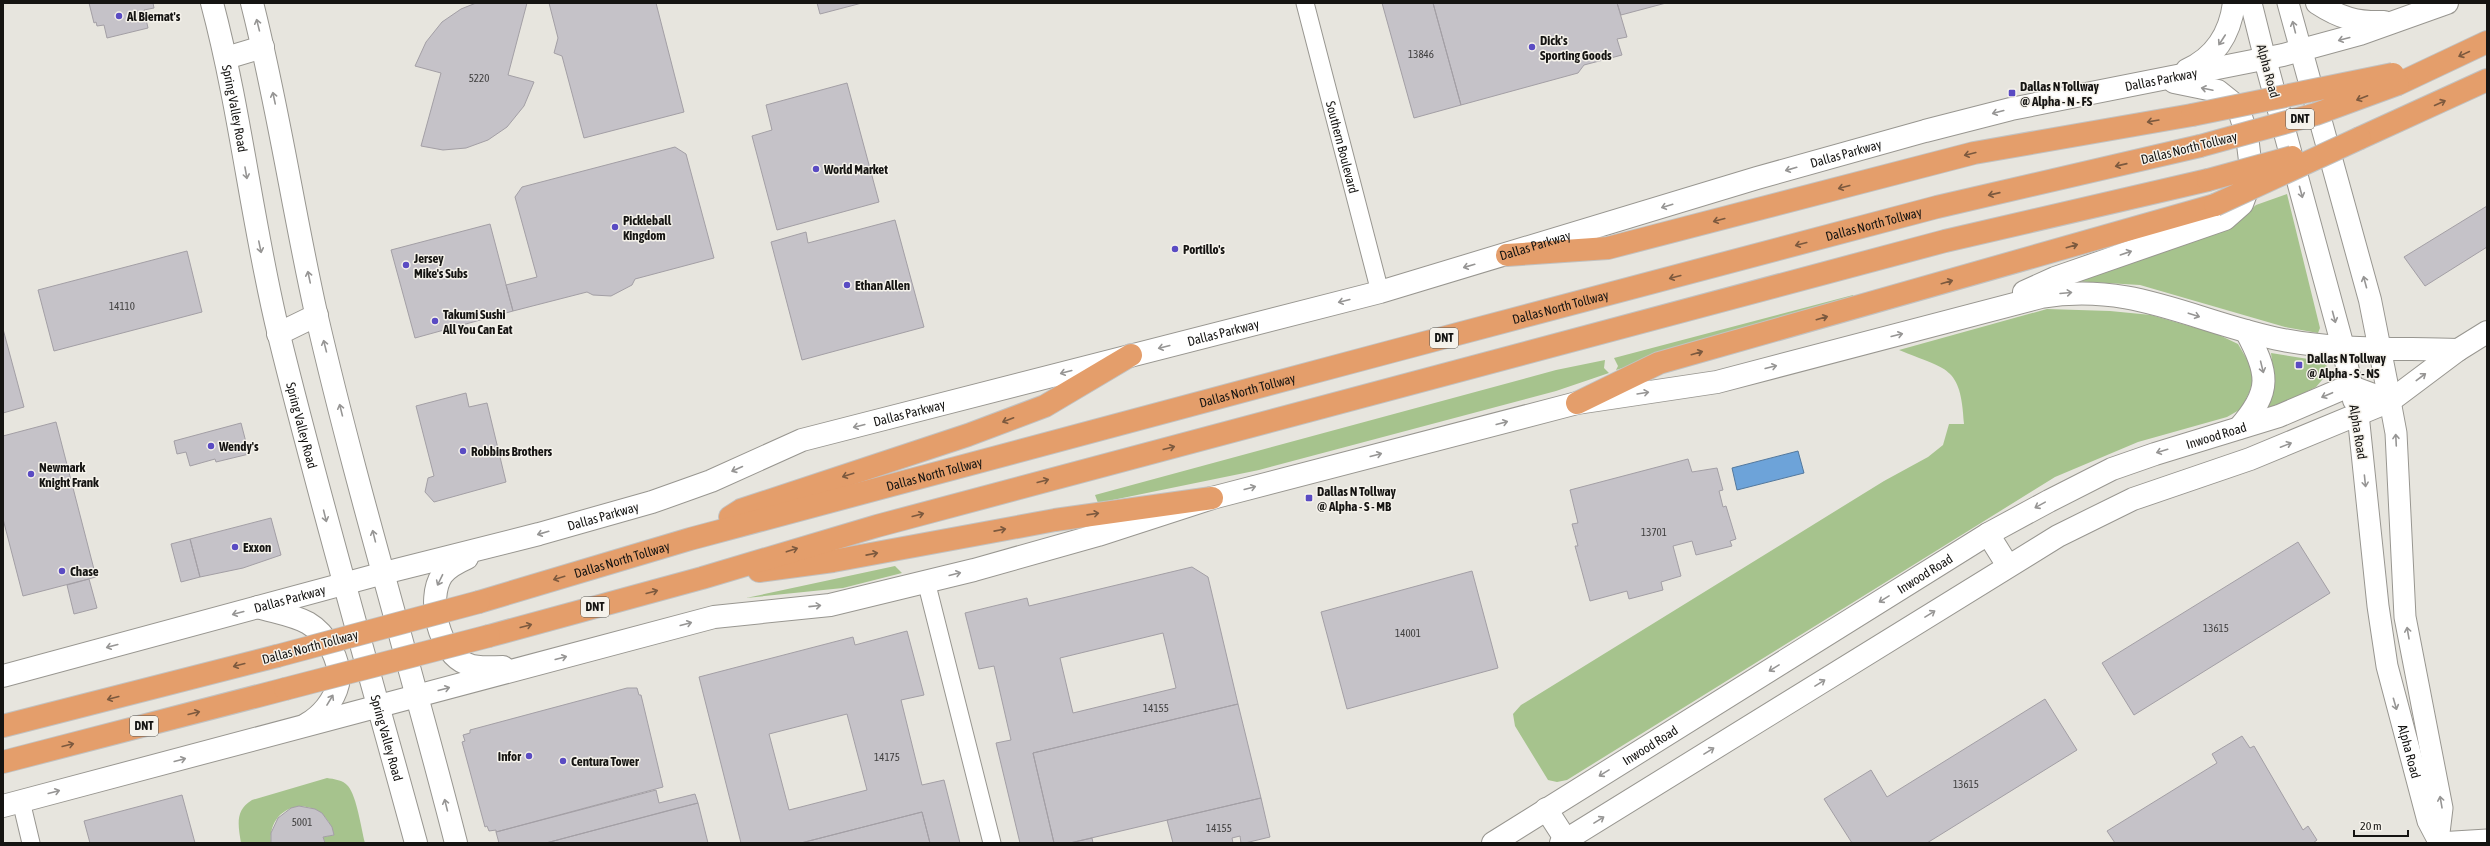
<svg xmlns="http://www.w3.org/2000/svg" width="2490" height="846" viewBox="0 0 2490 846" font-family="'Asap Condensed',sans-serif">
<rect width="100%" height="100%" fill="#e7e5de"/>
<path fill="#a6c38d" d="M2287,194L2320,328L2318,333L2285,327L2140,285L2073,281L2235,223L2256,205Z
M1853,295L1855,300L1616,370L1618,366L1614,358Z
M2047,309L2110,311L2151,315L2217,334L2238,344L2252,368L2253,381L2249,393L2241,409L2227,417L2138,442L2055,477L1567,780L1557,782L1548,780L1515,726L1513,714L1521,705L1884,481L1928,457L1943,445L1949,424H1964C1961,365 1947,370 1899,350Z
M2271,353L2321,361L2327,366L2328,373L2316,387L2268,411L2266,409L2274,378Z
M1605,360L1604,368L1609,373L1556,391L1259,470L1098,503L1095,495L1556,370Z
M895,566L902,573L843,588L746,598Z
M327,778C334,779 343,780 348,786C357,797 361,828 365,843H325L323,837L334,835C324,792 267,800 271,843H241C238,825 235,810 252,800Z"/>
<path fill="#6da3d9" stroke="#53789d" d="M1798,451L1804,473L1737,490L1732,468Z"/>
<path fill="#c5c2c8" stroke="#a39fa5" fill-rule="evenodd" d="M89,3H153L154,8L144,10L148,28L107,38L104,25L97,26L96,22L94,23Z
M476,3H527L508,75L534,82L524,106L507,127L488,140L466,148L443,150L421,146L441,73L415,66L426,42L442,22L461,9Z
M549,3H656L684,112L584,138L562,56L554,53L558,38Z
M817,3H862L820,14Z
M1382,3H1433L1461,105L1414,118Z
M1433,3H1617L1627,37L1617,39L1622,55L1584,65L1578,73L1461,105Z
M1617,3H1666L1621,15Z
M847,83L879,202L777,230L752,136L772,130L766,105Z
M675,147L686,154L714,258L635,279L632,285L611,296L593,295L587,292L513,311L506,285L537,277L515,197L522,187Z
M2487,206V247L2425,286L2404,257Z
M895,220L924,327L802,360L771,242L806,232L808,243Z
M490,224L513,311L415,338L391,250Z
M187,251L202,312L54,351L38,290Z
M3,329L24,407L3,413Z
M466,393L469,407L487,403L506,482L434,502L425,492L428,478L434,476L416,406Z
M56,422L96,577L23,596L3,519V436Z
M241,423L249,454L216,462L215,459L190,466L186,452L177,454L174,441Z
M1688,459L1692,472L1717,468L1723,490L1719,491L1723,507L1726,506L1736,539L1730,541L1732,546L1696,555L1692,541L1673,546L1681,576L1661,582L1663,590L1629,599L1627,591L1590,601L1575,546H1578L1572,524L1578,523L1570,490Z
M271,518L281,555L243,568L200,577L190,539Z
M190,539L200,577L181,582L171,544Z
M2298,542L2330,593L2134,715L2102,663Z
M1192,567L1208,577L1238,704L1033,753L1054,843H1020L996,743L1011,740L994,666L979,669L965,613L1027,598L1029,606ZM1163,633L1176,688L1073,713L1060,658Z
M1472,571L1498,668L1347,709L1321,612Z
M89,579L97,608L74,614L67,585Z
M907,631L924,695L901,700L922,785L944,780L960,843H930L922,812L801,843H741L699,677L853,637L855,645ZM847,714L867,790L789,810L769,734Z
M627,688H637L639,695H641L663,787L496,832V830L489,831L487,826L485,827L462,742L465,741L463,735L470,733V730Z
M2045,699L2077,750L1927,843H1852L1824,799L1871,770L1887,797Z
M1238,704L1261,798L1070,843H1054L1033,753Z
M2242,736L2250,748L2254,746L2303,830L2308,826L2317,840L2313,843H2115L2107,831L2217,763L2212,754Z
M656,790L659,803L695,794L698,803L546,843H499L496,832Z
M182,795L195,843H90L84,821Z
M1261,798L1270,837L1245,843H1241L1240,836L1232,838L1233,843H1173L1167,820Z
M698,803L708,843H546L674,809Z
M299,806L315,809L322,813L332,827L334,835L323,837L325,843H271V833L278,818L291,808Z
M922,812L930,843H801Z
M1092,838L1093,843H1070Z"/>
<g fill="none" stroke-linecap="round" stroke-linejoin="round">
<defs>
<g id="minor">
<path id="s1" d="M1305,3L1380,292"/>
<path d="M926,581L992,843"/>
<path d="M21,801L31,843"/>
<path d="M2438,841L2487,838"/>
</g>
<g id="tertiary">
<path d="M2251,3L2265,59"/>
<path d="M2288,3L2301,50"/>
<path d="M2390,401L2396,433L2405,617L2442,808L2438,841"/>
<path id="s2" d="M2358,414L2378,606L2387,666L2428,821L2438,840"/>
</g>
<g id="secondary">
<path id="s3" d="M212,3C241,112 252,225 279,335C321,506 370,674 416,843"/>
<path d="M252,3C278,105 293,210 316,313C357,491 411,666 456,843"/>
<path d="M2317,3C2340,18 2357,23 2384,22"/>
<path d="M2301,50L2370,300L2390,401"/>
<path d="M226,58L263,47"/>
<path d="M2265,59L2343,347L2354,400"/>
<path d="M2187,70C2216,57 2230,34 2234,3"/>
<path d="M2024,292L2055,278L2225,219L2242,204L2252,177L2247,136L2238,107L2218,91L2174,82"/>
<path d="M278,334L317,315"/>
<path d="M2239,428C2273,390 2268,373 2246,331"/>
<path d="M1988,534L2008,566"/>
<path d="M467,558C458,562 448,567 442,575C426,599 439,654 467,664C477,669 492,667 503,667"/>
<path d="M258,607C274,612 294,615 308,623C327,634 342,662 338,684C334,701 321,716 307,724"/>
<path id="s4" d="M3,676L384,573L539,534L652,502L711,481L802,440L1380,292L1757,178L1925,131L2011,109L2283,55L2360,34L2447,3"/>
<path d="M3,806L714,617L830,605L974,570L1098,535L1212,498L1577,403L1717,382L2041,297C2133,281 2196,323 2283,340C2340,351 2400,348 2458,350"/>
<path d="M1546,809L1566,840"/>
<path id="s5" d="M1493,843L1988,534L2049,501L2112,469L2155,454L2279,416L2349,386L2390,401"/>
<path d="M1561,843L2058,536L2133,499L2250,459L2390,401L2458,350L2487,332"/>
</g>
<g id="motorway">
<path d="M2398,84L2487,42"/>
<path d="M2360,138L2487,80"/>
<path d="M1507,255L1608,248L1974,153L2192,115"/>
<path d="M1577,403L1659,363L2215,205"/>
<path d="M730,517L741,510L968,435L1045,406L1131,355"/>
<path d="M759,571L833,561L1055,520L1212,498"/>
<path id="s6" d="M479,602L690,539L1397,350L1937,207L2200,146"/>
<path d="M489,636L702,578L877,526L1945,241L2208,180"/>
<path d="M3,726L277,656"/>
<path d="M3,762L285,689"/>
</g>
</defs>
<use href="#minor" stroke="#989690" stroke-width="19"/>
<use href="#tertiary" stroke="#989690" stroke-width="23"/>
<use href="#secondary" stroke="#989690" stroke-width="24"/>
<use href="#motorway" stroke="#c2c2c1" stroke-width="24"/>
<use href="#minor" stroke="#fff" stroke-width="17"/>
<use href="#tertiary" stroke="#fff" stroke-width="21"/>
<use href="#secondary" stroke="#fff" stroke-width="22"/>
<use href="#motorway" stroke="#e49e6b" stroke-width="22"/>
<defs>
<path id="motorway-bridge" d="M2192,115L2393,74
M2200,146L2316,114L2398,84
M2208,180L2292,157
M2215,205L2360,138
M277,656L479,602
M285,689L489,636"/>
</defs>
<use href="#motorway-bridge" stroke="#c2c2c1" stroke-width="24" stroke-linecap="butt"/>
<use href="#motorway-bridge" stroke="#e49e6b" stroke-width="22"/>
</g>
<defs><path id="oneway-shaft" d="M-6 0H5M1.5-3L5.5 0L1.5 3" fill="none" stroke-width="1.6" stroke-linecap="round" stroke-linejoin="round"/></defs>
<g stroke="#969594">
<use href="#oneway-shaft" transform="translate(258 25) rotate(-104)"/>
<use href="#oneway-shaft" transform="translate(2294 27) rotate(-104)"/>
<use href="#oneway-shaft" transform="translate(2344 39) rotate(165)"/>
<use href="#oneway-shaft" transform="translate(2222 40) rotate(123)"/>
<use href="#oneway-shaft" transform="translate(2207 89) rotate(-168)"/>
<use href="#oneway-shaft" transform="translate(274 98) rotate(-102)"/>
<use href="#oneway-shaft" transform="translate(1998 112) rotate(165)"/>
<use href="#oneway-shaft" transform="translate(1791 169) rotate(164)"/>
<use href="#oneway-shaft" transform="translate(246 173) rotate(80)"/>
<use href="#oneway-shaft" transform="translate(2301 192) rotate(75)"/>
<use href="#oneway-shaft" transform="translate(1667 206) rotate(163)"/>
<use href="#oneway-shaft" transform="translate(260 247) rotate(78)"/>
<use href="#oneway-shaft" transform="translate(2126 253) rotate(-19)"/>
<use href="#oneway-shaft" transform="translate(1469 266) rotate(164)"/>
<use href="#oneway-shaft" transform="translate(309 277) rotate(-102)"/>
<use href="#oneway-shaft" transform="translate(2365 282) rotate(-105)"/>
<use href="#oneway-shaft" transform="translate(2066 293) rotate(-5)"/>
<use href="#oneway-shaft" transform="translate(1344 301) rotate(166)"/>
<use href="#oneway-shaft" transform="translate(2194 315) rotate(18)"/>
<use href="#oneway-shaft" transform="translate(2334 317) rotate(75)"/>
<use href="#oneway-shaft" transform="translate(1897 335) rotate(-14)"/>
<use href="#oneway-shaft" transform="translate(325 346) rotate(-104)"/>
<use href="#oneway-shaft" transform="translate(1164 347) rotate(166)"/>
<use href="#oneway-shaft" transform="translate(1771 367) rotate(-14)"/>
<use href="#oneway-shaft" transform="translate(2262 367) rotate(76)"/>
<use href="#oneway-shaft" transform="translate(1066 372) rotate(165)"/>
<use href="#oneway-shaft" transform="translate(2421 377) rotate(-37)"/>
<use href="#oneway-shaft" transform="translate(1643 393) rotate(-9)"/>
<use href="#oneway-shaft" transform="translate(2327 395) rotate(157)"/>
<use href="#oneway-shaft" transform="translate(341 410) rotate(-104)"/>
<use href="#oneway-shaft" transform="translate(1502 423) rotate(-15)"/>
<use href="#oneway-shaft" transform="translate(859 426) rotate(166)"/>
<use href="#oneway-shaft" transform="translate(2396 440) rotate(-93)"/>
<use href="#oneway-shaft" transform="translate(2286 445) rotate(-21)"/>
<use href="#oneway-shaft" transform="translate(2162 451) rotate(163)"/>
<use href="#oneway-shaft" transform="translate(1376 455) rotate(-15)"/>
<use href="#oneway-shaft" transform="translate(737 469) rotate(156)"/>
<use href="#oneway-shaft" transform="translate(2365 481) rotate(84)"/>
<use href="#oneway-shaft" transform="translate(1250 488) rotate(-15)"/>
<use href="#oneway-shaft" transform="translate(2040 505) rotate(151)"/>
<use href="#oneway-shaft" transform="translate(325 516) rotate(76)"/>
<use href="#oneway-shaft" transform="translate(543 533) rotate(164)"/>
<use href="#oneway-shaft" transform="translate(374 536) rotate(-104)"/>
<use href="#oneway-shaft" transform="translate(955 574) rotate(-14)"/>
<use href="#oneway-shaft" transform="translate(440 580) rotate(116)"/>
<use href="#oneway-shaft" transform="translate(1884 599) rotate(148)"/>
<use href="#oneway-shaft" transform="translate(815 606) rotate(-6)"/>
<use href="#oneway-shaft" transform="translate(238 613) rotate(165)"/>
<use href="#oneway-shaft" transform="translate(1930 614) rotate(-32)"/>
<use href="#oneway-shaft" transform="translate(686 624) rotate(-15)"/>
<use href="#oneway-shaft" transform="translate(2408 633) rotate(-100)"/>
<use href="#oneway-shaft" transform="translate(112 646) rotate(165)"/>
<use href="#oneway-shaft" transform="translate(561 658) rotate(-15)"/>
<use href="#oneway-shaft" transform="translate(1774 668) rotate(148)"/>
<use href="#oneway-shaft" transform="translate(1820 683) rotate(-32)"/>
<use href="#oneway-shaft" transform="translate(444 689) rotate(-15)"/>
<use href="#oneway-shaft" transform="translate(330 700) rotate(-59)"/>
<use href="#oneway-shaft" transform="translate(2395 704) rotate(74)"/>
<use href="#oneway-shaft" transform="translate(1709 751) rotate(-32)"/>
<use href="#oneway-shaft" transform="translate(180 760) rotate(-15)"/>
<use href="#oneway-shaft" transform="translate(1604 773) rotate(148)"/>
<use href="#oneway-shaft" transform="translate(54 792) rotate(-15)"/>
<use href="#oneway-shaft" transform="translate(2441 802) rotate(-100)"/>
<use href="#oneway-shaft" transform="translate(446 805) rotate(-104)"/>
<use href="#oneway-shaft" transform="translate(1599 820) rotate(-32)"/>
</g>
<g stroke="#7c593e">
<use href="#oneway-shaft" transform="translate(2464 54) rotate(155)"/>
<use href="#oneway-shaft" transform="translate(2362 98) rotate(159)"/>
<use href="#oneway-shaft" transform="translate(2440 103) rotate(-24)"/>
<use href="#oneway-shaft" transform="translate(2153 121) rotate(170)"/>
<use href="#oneway-shaft" transform="translate(1970 154) rotate(166)"/>
<use href="#oneway-shaft" transform="translate(2121 165) rotate(167)"/>
<use href="#oneway-shaft" transform="translate(1844 187) rotate(165)"/>
<use href="#oneway-shaft" transform="translate(1994 194) rotate(167)"/>
<use href="#oneway-shaft" transform="translate(1719 220) rotate(165)"/>
<use href="#oneway-shaft" transform="translate(1801 244) rotate(165)"/>
<use href="#oneway-shaft" transform="translate(2072 246) rotate(-16)"/>
<use href="#oneway-shaft" transform="translate(1675 277) rotate(165)"/>
<use href="#oneway-shaft" transform="translate(1947 282) rotate(-16)"/>
<use href="#oneway-shaft" transform="translate(1822 318) rotate(-16)"/>
<use href="#oneway-shaft" transform="translate(1697 353) rotate(-16)"/>
<use href="#oneway-shaft" transform="translate(1008 420) rotate(159)"/>
<use href="#oneway-shaft" transform="translate(1169 448) rotate(-15)"/>
<use href="#oneway-shaft" transform="translate(848 475) rotate(162)"/>
<use href="#oneway-shaft" transform="translate(1043 481) rotate(-15)"/>
<use href="#oneway-shaft" transform="translate(1093 514) rotate(-8)"/>
<use href="#oneway-shaft" transform="translate(918 515) rotate(-15)"/>
<use href="#oneway-shaft" transform="translate(1000 530) rotate(-11)"/>
<use href="#oneway-shaft" transform="translate(792 550) rotate(-18)"/>
<use href="#oneway-shaft" transform="translate(872 554) rotate(-11)"/>
<use href="#oneway-shaft" transform="translate(559 578) rotate(163)"/>
<use href="#oneway-shaft" transform="translate(652 592) rotate(-15)"/>
<use href="#oneway-shaft" transform="translate(526 626) rotate(-15)"/>
<use href="#oneway-shaft" transform="translate(239 665) rotate(165)"/>
<use href="#oneway-shaft" transform="translate(113 698) rotate(165)"/>
<use href="#oneway-shaft" transform="translate(194 713) rotate(-14)"/>
<use href="#oneway-shaft" transform="translate(68 745) rotate(-14)"/>
</g>
<g fill="#5a4bc3" stroke="#f5f2eb" stroke-width="1.5">
<circle cx="119" cy="16" r="4"/>
<circle cx="1532" cy="47" r="4"/>
<rect x="2008" y="89" width="8" height="8" rx="2"/>
<circle cx="816" cy="169" r="4"/>
<circle cx="615" cy="227" r="4"/>
<circle cx="1175" cy="249" r="4"/>
<circle cx="406" cy="265" r="4"/>
<circle cx="847" cy="285" r="4"/>
<circle cx="435" cy="321" r="4"/>
<rect x="2295" y="361" width="8" height="8" rx="2"/>
<circle cx="211" cy="446" r="4"/>
<circle cx="463" cy="451" r="4"/>
<circle cx="31" cy="474" r="4"/>
<rect x="1305" y="494" width="8" height="8" rx="2"/>
<circle cx="235" cy="547" r="4"/>
<circle cx="62" cy="571" r="4"/>
<circle cx="529" cy="756" r="4"/>
<circle cx="563" cy="761" r="4"/>
</g>
<g text-anchor="middle" dominant-baseline="central" stroke-width="3" stroke-linejoin="round" paint-order="stroke">
<g font-size="11" fill="#414040">
<text x="1421" y="54">13846</text>
<text x="479" y="78">5220</text>
<text x="122" y="306">14110</text>
<text x="1654" y="532">13701</text>
<text x="2216" y="628">13615</text>
<text x="1408" y="633">14001</text>
<text x="1156" y="708">14155</text>
<text x="887" y="757">14175</text>
<text x="1966" y="784">13615</text>
<text x="302" y="822">5001</text>
<text x="1219" y="828">14155</text>
</g>
<g fill="#f5f2eb" stroke="#585753" stroke-width="1">
<rect x="2286" y="109" width="28" height="20" rx="3"/>
<rect x="1430" y="328" width="28" height="20" rx="3"/>
<rect x="581" y="597" width="28" height="20" rx="3"/>
<rect x="130" y="716" width="28" height="20" rx="3"/>
</g>
<g font-size="12" font-weight="bold" fill="#151412">
<text x="2300" y="119">DNT</text>
<text x="1444" y="338">DNT</text>
<text x="595" y="607">DNT</text>
<text x="144" y="726">DNT</text>
</g>
<g font-size="13" font-weight="bold" fill="#151412" stroke="#f5f2eb" text-anchor="start">
<text x="127" y="16">Al Biernat's</text>
<text x="1540" y="40">Dick's<tspan x="1540" dy="15">Sporting Goods</tspan></text>
<text x="2020" y="86">Dallas N Tollway<tspan x="2020" dy="15">@ Alpha - N - FS</tspan></text>
<text x="824" y="169">World Market</text>
<text x="623" y="220">Pickleball<tspan x="623" dy="15">Kingdom</tspan></text>
<text x="1183" y="249">Portillo's</text>
<text x="414" y="258">Jersey<tspan x="414" dy="15">Mike's Subs</tspan></text>
<text x="855" y="285">Ethan Allen</text>
<text x="443" y="314">Takumi Sushi<tspan x="443" dy="15">All You Can Eat</tspan></text>
<text x="2307" y="358">Dallas N Tollway<tspan x="2307" dy="15">@ Alpha - S - NS</tspan></text>
<text x="219" y="446">Wendy's</text>
<text x="471" y="451">Robbins Brothers</text>
<text x="39" y="467">Newmark<tspan x="39" dy="15">Knight Frank</tspan></text>
<text x="1317" y="491">Dallas N Tollway<tspan x="1317" dy="15">@ Alpha - S - MB</tspan></text>
<text x="243" y="547">Exxon</text>
<text x="70" y="571">Chase</text>
<text x="521" y="756" text-anchor="end">Infor</text>
<text x="571" y="761">Centura Tower</text>
</g>
<g font-size="13" fill="#151412" stroke="#f5f2eb">
<text transform="translate(2268 71) rotate(75)">Alpha Road</text>
<text stroke="none"><textPath href="#s4" startOffset="2241">Dallas Parkway</textPath></text>
<text stroke="none"><textPath href="#s3" startOffset="108">Spring Valley Road</textPath></text>
<text stroke="none"><textPath href="#s1" startOffset="149">Southern Boulevard</textPath></text>
<text transform="translate(2189 148) rotate(-14)">Dallas North Tollway</text>
<text stroke="none"><textPath href="#s4" startOffset="1917">Dallas Parkway</textPath></text>
<text stroke="none"><textPath href="#s6" startOffset="1445">Dallas North Tollway</textPath></text>
<text stroke="none"><textPath href="#s4" startOffset="1593">Dallas Parkway</textPath></text>
<text stroke="none"><textPath href="#s6" startOffset="1121">Dallas North Tollway</textPath></text>
<text stroke="none"><textPath href="#s4" startOffset="1269">Dallas Parkway</textPath></text>
<text stroke="none"><textPath href="#s6" startOffset="797">Dallas North Tollway</textPath></text>
<text stroke="none"><textPath href="#s4" startOffset="945">Dallas Parkway</textPath></text>
<text stroke="none"><textPath href="#s3" startOffset="432">Spring Valley Road</textPath></text>
<text transform="translate(2358 432) rotate(81)">Alpha Road</text>
<text stroke="none"><textPath href="#s5" startOffset="833">Inwood Road</textPath></text>
<text stroke="none"><textPath href="#s6" startOffset="473">Dallas North Tollway</textPath></text>
<text stroke="none"><textPath href="#s4" startOffset="621">Dallas Parkway</textPath></text>
<text stroke="none"><textPath href="#s6" startOffset="149">Dallas North Tollway</textPath></text>
<text stroke="none"><textPath href="#s5" startOffset="509">Inwood Road</textPath></text>
<text stroke="none"><textPath href="#s4" startOffset="297">Dallas Parkway</textPath></text>
<text transform="translate(310 647) rotate(-15)">Dallas North Tollway</text>
<text stroke="none"><textPath href="#s3" startOffset="756">Spring Valley Road</textPath></text>
<text stroke="none"><textPath href="#s5" startOffset="185">Inwood Road</textPath></text>
<text stroke="none"><textPath href="#s2" startOffset="342">Alpha Road</textPath></text>
</g>
</g>
<rect width="2490" height="846" fill="none" stroke="#151412" stroke-width="8"/>
<path d="M2354 830v6h54v-6" fill="none" stroke="#151412" stroke-width="2"/>
<text x="2360" y="830" font-size="12" fill="#151412" stroke="#f5f2eb" stroke-width="3" paint-order="stroke">20 m</text>
</svg>
